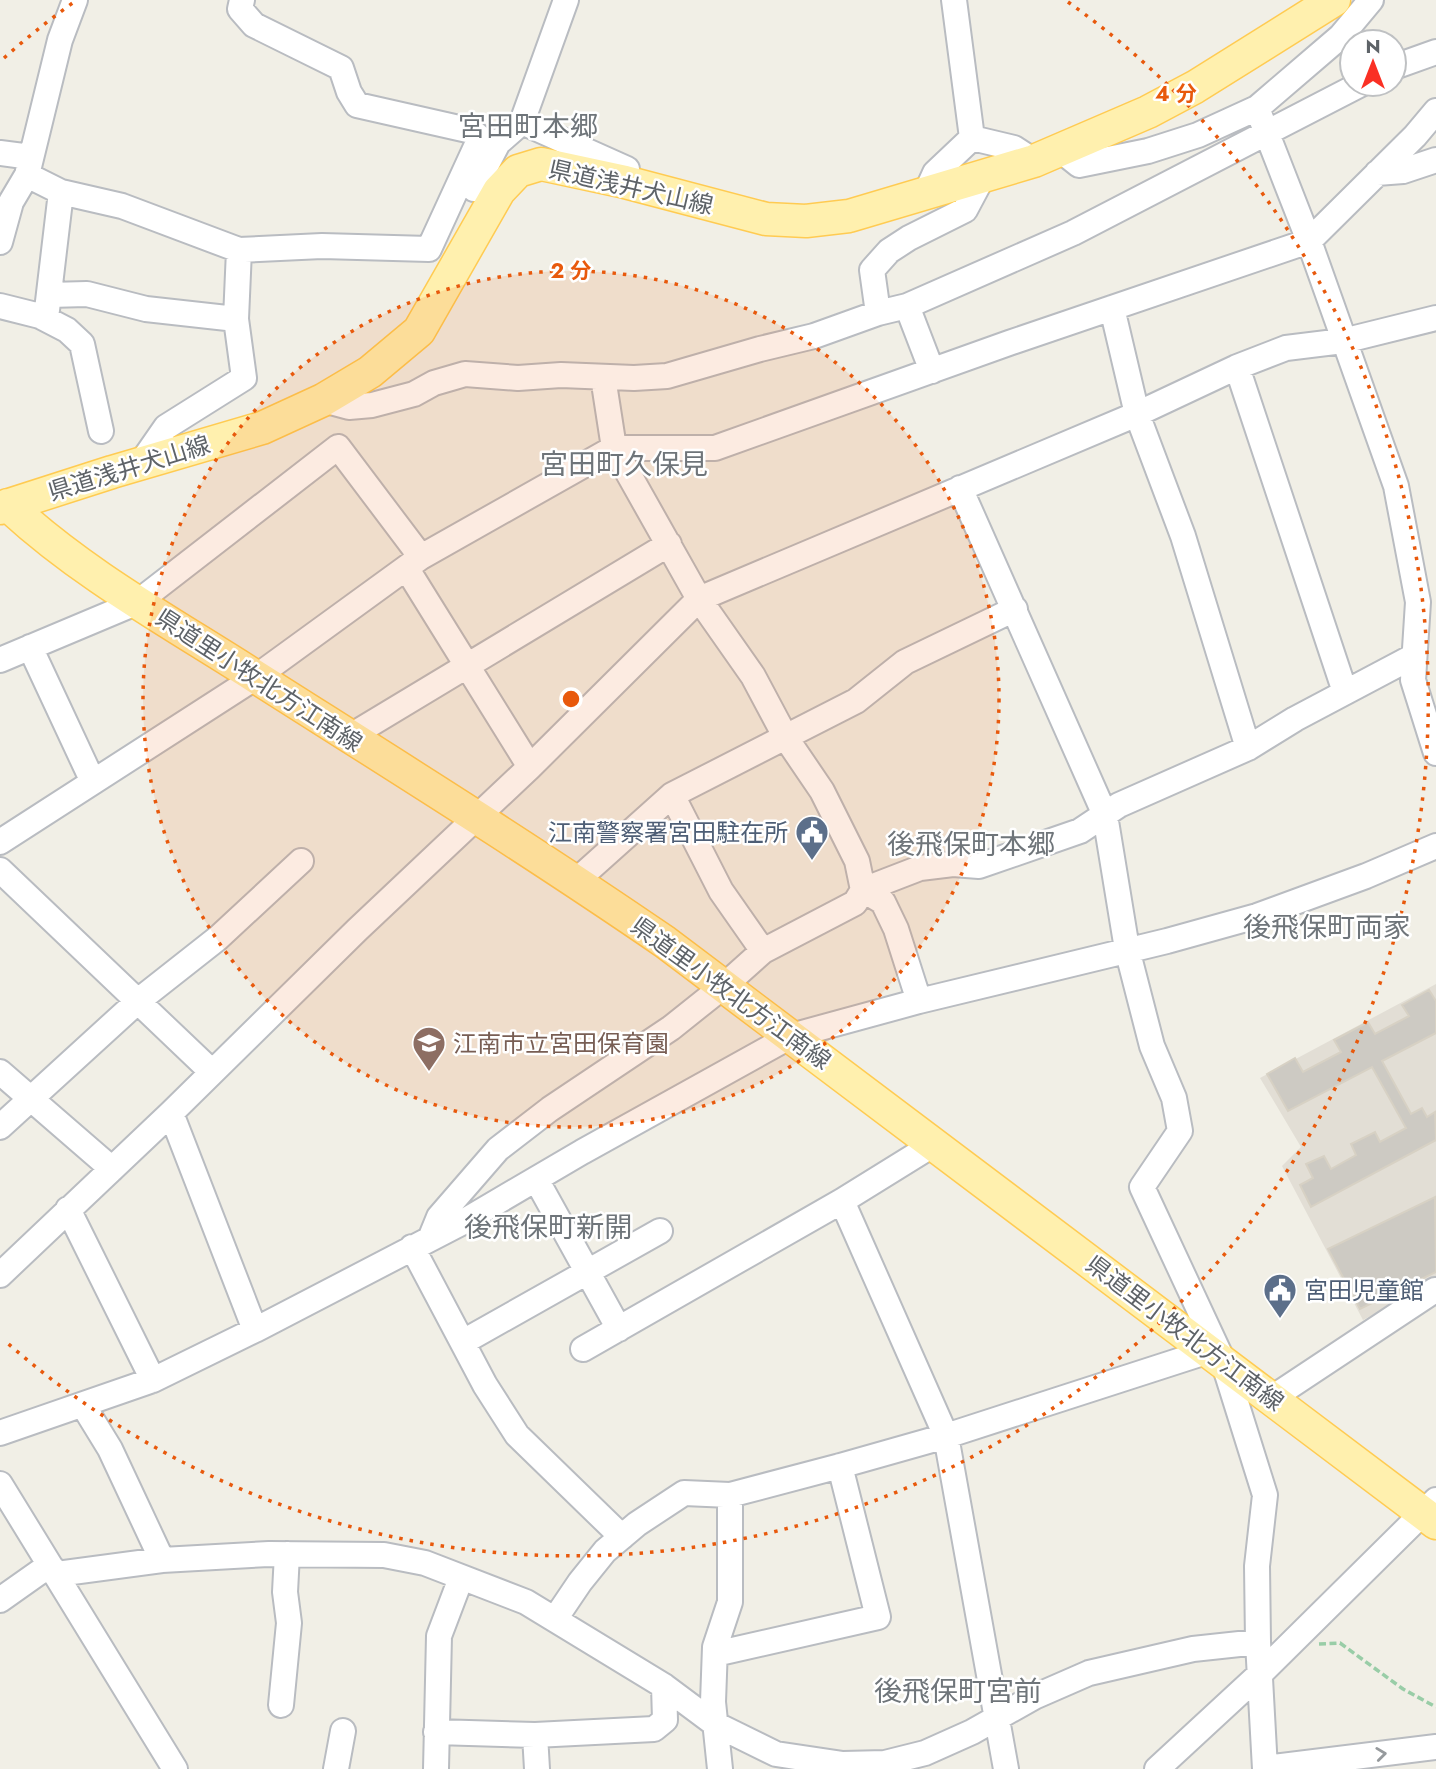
<svg xmlns="http://www.w3.org/2000/svg" width="1436" height="1769" viewBox="0 0 1436 1769" font-family="Jost,'Noto Sans JP',sans-serif">
<rect width="100%" height="100%" fill="#f1efe6"/>
<path fill="#e2ded5" d="M1436,984V1281L1363,1320L1282,1166L1301,1147L1260,1078Z"/>
<path fill="#cdcac3" stroke="#d7d1c4" stroke-width="2" d="M1429,990L1436,1001V1033L1382,1061L1411,1114L1422,1108L1427,1117L1435,1112L1436,1140L1311,1207L1300,1185L1313,1178L1306,1164L1324,1156L1331,1169L1356,1155L1351,1144L1375,1132L1380,1142L1406,1128L1372,1067L1288,1111L1267,1074L1295,1058L1303,1072L1341,1052L1334,1040L1368,1022L1375,1034L1409,1016L1402,1005Z
M1435,1197L1436,1272L1360,1309L1328,1249Z"/>
<g fill="none" stroke-linecap="round" stroke-linejoin="round">
<defs>
<path id="minor" d="M242,0L240,9L254,25L341,68L349,92L357,105L472,131L480,138
M954,0L972,138
M1394,67L1436,52
M1257,108L1309,241L1396,486L1418,602L1413,680L1436,753
M522,122L627,169L625,182
M972,138L1014,148L1034,161
M1059,149L1079,165L1148,151L1198,135L1257,108L1341,36L1371,0
M0,153L31,157
M1377,173L1403,171L1436,160
M27,175L61,192L122,206L239,250L322,246L429,249L480,138L498,143
M474,189L498,143L522,122L566,0
M925,195L935,173L972,138
M0,242L11,202L27,175L60,40L75,0
M49,295L87,294L146,309L236,319
M0,306L40,316L67,330L82,344L101,431
M907,306L932,371
M1112,308L1137,414L1183,536L1248,748
M47,310L61,192
M878,313L872,270L889,251L909,238L965,210L982,178
M1237,367L1345,692
M603,377L614,448L699,599L753,676L786,738L822,791L857,861L863,890L883,902L896,929L919,1001
M323,400L349,407L372,405L414,394L434,383L465,374L518,378L561,375L634,378L667,376L760,349L814,336L878,313L907,306L1073,233L1361,84
M141,463L166,427L244,378L236,319L239,250
M960,488L1105,815L1127,949L1152,1046L1174,1098L1180,1131L1142,1187L1223,1361L1265,1495L1257,1566L1258,1642L1265,1769
M407,569L530,767
M30,647L93,782
M0,660L138,602L338,447L421,557
M349,737L669,544
M0,842L256,677L421,557L614,448H715L1009,343L1309,241L1415,136L1436,111
M0,870L212,1072
M576,881L672,795
M763,951L721,891L672,795L856,701L905,662L1015,609
M0,1072L112,1169
M171,1113L255,1330
M0,1127L138,1001L218,938L301,861
M536,1179L619,1329
M842,1201L946,1436L1006,1769
M68,1209L153,1380
M430,1239L439,1217L498,1149L550,1109L671,1028L725,985L763,951L855,903L863,890L920,868L953,864L979,866L1080,831L1119,805L1248,748L1295,719L1414,656
M412,1247L485,1385L517,1435L622,1537
M0,1275L171,1113L357,930L530,767L699,599L1137,414L1237,367L1286,348L1343,341L1436,318
M463,1342L660,1231
M583,1349L842,1201L934,1144
M1272,1398L1435,1290L1436,1292
M83,1405L110,1449L162,1560
M0,1433L153,1380L255,1330L461,1223L582,1152L791,1036L919,1001L1167,941L1257,916L1366,876L1436,846
M0,1484L175,1769
M57,1574L162,1560L269,1554L384,1555L425,1563L526,1602L664,1686L715,1724L776,1754L843,1764L885,1763L925,1753L972,1732L1034,1697L1089,1673L1193,1649L1258,1642
M0,1600L41,1571L52,1568
M555,1619L580,1582L605,1551L637,1524L684,1493L730,1495L840,1466L946,1436L1209,1351
M715,1654L878,1617L840,1466
M281,1705L289,1623L285,1592L287,1554
M436,1732L535,1735L654,1729L665,1720L664,1686
M535,1735L537,1769
M1265,1768L1436,1747
M336,1769L343,1731
M436,1769L439,1636L461,1578
M720,1769L713,1702L715,1647L730,1602V1495
M1157,1769L1261,1673L1436,1500"/>
<path id="major" d="M8,505C82,574 172,623 256,677C393,764 531,850 665,942L1436,1523
M0,508L112,472L262,428L323,400L370,372L419,331L499,191L518,171L541,164L625,182L766,219L806,221L849,216L1034,161L1148,112L1195,87L1334,0"/>
</defs>
<use href="#minor" stroke="#b9bcc1" stroke-width="28"/>
<use href="#major" stroke="#ffcb52" stroke-width="35"/>
<path stroke="#99cda7" stroke-width="3.5" stroke-dasharray="7 3.5" stroke-linecap="butt" d="M1319,1644L1340,1643L1403,1689L1436,1707"/>
<use href="#minor" stroke="#fff" stroke-width="24"/>
<use href="#major" stroke="#fff0ae" stroke-width="32"/>
</g>
<defs><path id="oneway-chevron" d="M-2-3.5L2.5 0L-2 3.5" fill="none" stroke-width="1.6" stroke-linecap="round" stroke-linejoin="round" transform="scale(1.75)"/></defs>
<use stroke="#969a9d" href="#oneway-chevron" transform="translate(1381 1754) rotate(-7)"/>
<circle cx="571" cy="699" r="428" fill="#e8590c" fill-opacity=".12"/>
<g fill="none" stroke="#e8590c" stroke-width="3.5" stroke-dasharray="3.5 7">
<circle cx="571" cy="699" r="428"/>
<path d="M4 58A856 856 0 0 1 74 2M1068 2A856 856 0 1 1 4 1340"/>
</g>
<defs>
<symbol id="civic-pin" viewBox="-11 -11 22 30"><path d="M0 17L-7.5 6A9.5 9.5 0 1 1 7.5 6Z" fill="#5c6f8a" stroke="#fff"/><path d="M-.6-6.5H3V-4.5H.6V-3L4-1V1h2V6H-6V1h2V-1L-.6-3ZM-1.2 2.5V6h2.4V2.5Z" fill="#fff"/></symbol>
<symbol id="school-pin" viewBox="-11 -11 22 30"><path d="M0 17L-7.5 6A9.5 9.5 0 1 1 7.5 6Z" fill="#8d6e63" stroke="#fff"/><path d="M0-5L7-2L0 1L-7-2ZM-4 1L0 2.5L4 1V4Q0 6-4 4Z" fill="#fff"/></symbol>
</defs>
<g fill-rule="evenodd">
<use href="#civic-pin" x="793" y="813" width="38" height="52"/>
<use href="#school-pin" x="410" y="1024" width="38" height="52"/>
<use href="#civic-pin" x="1261" y="1271" width="38" height="52"/>
</g>
<g text-anchor="middle" dominant-baseline="central" stroke-width="5" stroke-linejoin="round" paint-order="stroke">
<g font-size="24" fill="#5e6368" stroke="#fff">
<text transform="translate(631 187) rotate(13)">県道浅井犬山線</text>
<text transform="translate(129 468) rotate(-17)">県道浅井犬山線</text>
<text transform="translate(259 680) rotate(33)">県道里小牧北方江南線</text>
<text transform="translate(731 993) rotate(36)">県道里小牧北方江南線</text>
<text transform="translate(1185 1333) rotate(37)">県道里小牧北方江南線</text>
</g>
<g font-size="24" fill="#4e5e75" stroke="#fff" text-anchor="end">
<text x="788" y="832">江南警察署宮田駐在所</text>
<text x="1304" y="1290" text-anchor="start">宮田児童館</text>
</g>
<g font-size="24" fill="#785e54" stroke="#fff" text-anchor="start">
<text x="453" y="1043">江南市立宮田保育園</text>
</g>
<g font-size="28" fill="#6f757a" stroke="#fff">
<text x="528" y="126">宮田町本郷</text>
<text x="624" y="464">宮田町久保見</text>
<text x="971" y="844">後飛保町本郷</text>
<text x="1327" y="927">後飛保町両家</text>
<text x="548" y="1227">後飛保町新開</text>
<text x="958" y="1691">後飛保町宮前</text>
</g>
</g>
<circle cx="571" cy="699" r="10" fill="#e8590c" stroke="#fff" stroke-width="3.5"/>
<g font-size="21" text-anchor="middle" font-weight="bold" fill="#e8590c" stroke="#fff" stroke-width="5" stroke-linejoin="round" paint-order="stroke">
<text x="1176" y="101">4 分</text>
<text x="571" y="278">2 分</text>
</g>
<g transform="translate(1373 63)"><circle r="33" fill="#ffffff" stroke="#bfc1c3" stroke-width="2"/>
<path d="M0-5L12 26L0 18L-12 26Z" fill="#fa3024"/>
<text y="-10" font-size="19" font-weight="bold" text-anchor="middle" fill="#5e6368">N</text>
</g>
</svg>
